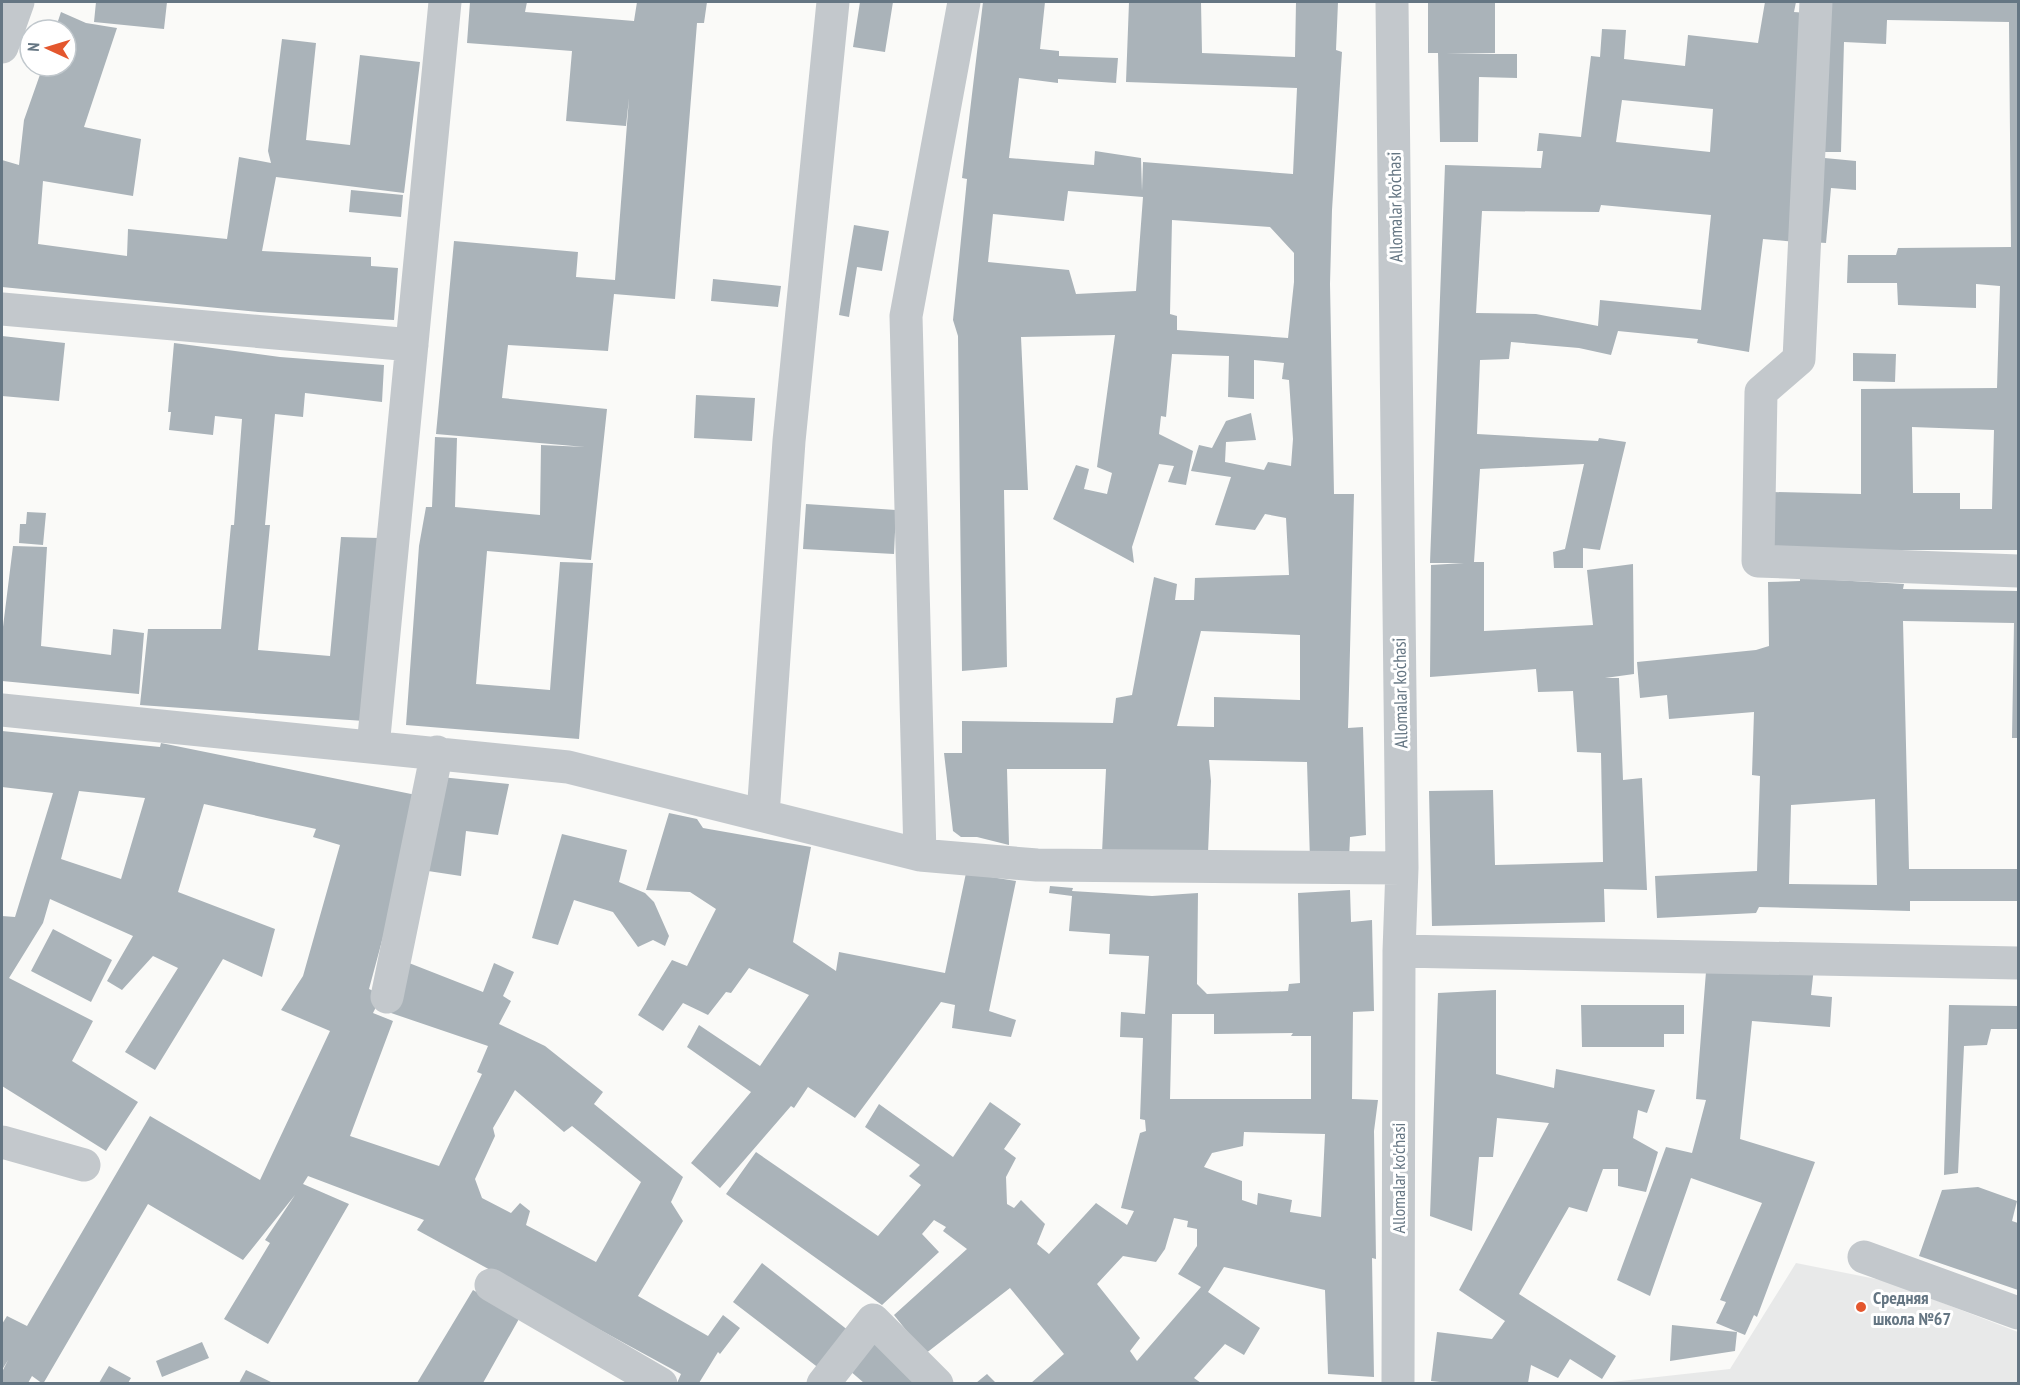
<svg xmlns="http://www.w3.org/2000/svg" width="2020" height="1385" viewBox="0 0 2020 1385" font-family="'PT Sans Narrow',sans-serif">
<rect width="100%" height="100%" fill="#fafaf8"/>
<path fill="#e8e9e9" d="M1796,1263L1886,1281L2018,1332V1383L1594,1384L1730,1369Z"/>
<path fill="#aab3b9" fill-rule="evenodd" d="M96,2H167L164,29L94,22Z
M470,2H527L525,12L634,21L637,2H707L704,23H697L675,299L614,294L608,351L508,345L502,398L607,409L591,560L487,551L476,684L550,690L560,562L593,563L579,739L406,725L419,546L426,507H432L435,437L457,438L455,507L540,515L541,445L585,447L436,434L454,241L578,252L576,277L615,280L629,98L626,126L566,121L572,51L467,43Z
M860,2H893L885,52L853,47Z
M983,2H1045L1040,49L1059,51V56L1118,58L1116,83L1058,79V83L1019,78L1009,158L1094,165L1095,151L1141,158L1142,191L1143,162L1293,174L1297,88L1126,82L1129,2H1201L1202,53L1295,57L1296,2H1338L1336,50L1342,52L1332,210L1330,284L1334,494H1354L1348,728L1363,727L1366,835L1350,837L1349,859L1310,860L1307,762L1209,760L1211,781L1208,853H1102L1106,769H1007L1009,845L977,837H961L953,831L944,753H962V721L1113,723L1116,698L1132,695L1154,577L1177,584L1175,600H1194L1195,578L1289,575L1286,518L1265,514L1255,530L1215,525L1231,477L1191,471L1199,445L1212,448L1226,421L1251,413L1256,440L1226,442L1225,462L1264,470L1268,462L1291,466L1293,439L1289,380L1282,379L1284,363L1254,360V399L1228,397L1229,356L1172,354L1166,417L1161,416L1159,434L1193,451L1186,485L1168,482L1174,466L1159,464L1132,547L1134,563L1053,519L1076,465L1089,469L1084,489L1107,494L1112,473L1097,467L1115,335L1021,337L1028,490H1004L1007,667L962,671L958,336L953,320L967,179L962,178ZM1068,191L1143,197L1136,291L1076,294L1069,270L988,262L993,214L1064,221ZM1172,220L1270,227L1294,253V282L1288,338L1177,330V316L1170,314ZM1201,631L1300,635V700L1214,697V727L1177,726Z
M1428,2H1495V53L1446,54H1517V78L1479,77L1478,142H1440L1438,53H1428Z
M1765,2H1796L1794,12L1808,13L1796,242L1763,239L1749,352L1697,343L1698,339L1618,331L1611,355L1579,348L1511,342L1509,359L1480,360L1477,434L1598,441L1599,438L1626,442L1600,550L1583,548V568H1554L1553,552L1565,549L1584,464L1480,469L1474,562H1484V631L1593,625L1587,570L1633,564L1634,674L1605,678H1619L1623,780L1642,778L1647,890L1604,889L1605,922L1432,926L1429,791L1493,790L1495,865L1603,862L1601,753L1577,752L1573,691L1538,692L1536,669L1430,677L1431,565L1464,563H1430L1445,165L1541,168L1543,151H1537L1539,133L1581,137L1591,56L1600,57L1602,29L1626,30L1624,59L1685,66L1688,35L1758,43ZM1622,100L1713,109L1710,152L1616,142ZM1601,205L1711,215L1701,310L1600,300L1598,326L1536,314L1476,313L1482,211L1599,212Z
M1825,2H2018V550H1771L1773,492L1861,494V389L1997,388L2000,286L1976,284V308L1898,305L1897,283H1847L1848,255H1896L1898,248L2011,247L2009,22L1887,20L1886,44L1844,42L1841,152H1820ZM1912,427L1994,430L1992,509H1960V493H1913Z
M61,12L86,23L117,28L84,127L141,139L133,196L43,181L38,244L127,256L128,229L227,239L239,157L271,163L268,151L282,39L316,43L306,140L350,145L360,55L420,62L404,193L276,177L262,251L371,257V266L398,268L394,320L258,312L2,287V160L19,165L24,120L43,66H66V30H55Z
M1814,157L1856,161V190L1831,188L1826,243L1810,242Z
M351,190L403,195L401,217L349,212Z
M854,225L889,231L882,271L857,267L849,317L839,315Z
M713,279L781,286L778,307L711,301Z
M2,336L65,343L59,401L2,396Z
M174,343L280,357L384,365L382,402L305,393L303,417L275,414L265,525H270L258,650L330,656L341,537L380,538L364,721L140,705L148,629H221L231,525H234L242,419L215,416L213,435L169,430L171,412H168Z
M1853,353L1896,354L1895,382L1853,381Z
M696,395L755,398L752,441L694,438Z
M806,504L896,510L894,554L803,549Z
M27,512L46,513L43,545L19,543L20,524H26Z
M13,546L47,547L41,646L111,655L113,629L144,633L139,694L2,681V635Z
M1800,578L1904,584L1903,589L2018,591V738H2012L2014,623L1903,621L1909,869H2018V901H1910V911L1759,907L1756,913L1657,918L1655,876L1757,871L1760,776L1752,775L1754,712L1669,719L1667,695L1640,698L1637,662L1756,650L1769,646L1768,582L1800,581ZM1875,799L1877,885L1789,884L1791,805Z
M2,731L160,747L161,743L421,796L369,989L382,995L373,1013L393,1021L350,1136L439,1166L482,1074L477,1072L488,1046L391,1013L409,963L483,992L494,963L514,972L503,996L511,1001L499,1024L545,1046L603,1092L594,1104L683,1177L671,1202L683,1221L638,1296L708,1336L723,1315L740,1328L720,1354L718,1352L699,1383H677L681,1374L417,1230L424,1220L308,1176L303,1184L349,1204L268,1344L224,1319L270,1243L265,1240L295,1195L243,1260L148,1204L43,1384L32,1376L28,1383H2V1372L8,1360L2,1370V1324L7,1316L27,1326L150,1116L260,1180L330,1031L281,1010L303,976L340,845L313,837L316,829L204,804L178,892L275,929L262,977L223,959L155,1070L125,1052L178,968L153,956L122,990L107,981L133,936L50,899L43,923L9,978L93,1021L72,1061L138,1102L106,1151L2,1086V916L15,917L53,793L2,787ZM79,791L145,798L121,879L61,859ZM515,1090L564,1132L572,1126L641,1182L596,1262L526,1225L530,1211L520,1203L511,1213L482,1198L475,1179L495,1136L493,1128Z
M441,777L509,784L498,835L466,831L461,876L428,871Z
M669,813L697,819L703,828L811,847L793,942L836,971L839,952L945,973L966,873L1016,881L989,1011L1016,1020L1011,1037L952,1028L955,1005L941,1002L855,1118L808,1087L794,1108L791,1106L720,1188L691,1163L751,1092L687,1047L699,1025L760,1066L809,995L749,968L731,993L726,992L708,1015L683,1003L663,1031L638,1015L672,960L687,966L716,909L690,892L646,890Z
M562,834L627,850L619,882L645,893L654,902L669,936L665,946L653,940L638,947L613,912L574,900L558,945L532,938Z
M1050,886L1073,888L1072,891L1152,896L1198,893L1197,984L1207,994L1288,991L1289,984L1300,983L1298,893L1350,890L1351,922L1372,920L1374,1011L1353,1012L1352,1099L1378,1100L1374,1131L1376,1259L1372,1258L1374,1377L1328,1374L1325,1290L1224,1267L1208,1292L1260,1328L1244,1355L1225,1344L1194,1378L1201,1383H1031L1064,1354L1010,1288L925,1354L894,1315L967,1249L943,1231L946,1227L934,1220L922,1234L939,1252L882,1305L726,1194L756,1152L878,1236L921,1185L909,1176L920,1165L865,1127L879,1104L953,1157L990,1102L1021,1124L1004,1149L1016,1158L1006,1177L1007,1204L1014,1208L1021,1200L1045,1224L1037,1244L1049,1254L1096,1203L1127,1225L1134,1211L1121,1208L1140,1133L1146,1131L1145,1120L1140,1119L1143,1038L1120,1037L1121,1012L1145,1014L1149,956L1109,954L1110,934L1069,931L1072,896L1049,893ZM1172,1014H1214V1034L1293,1033L1291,1036H1311V1099H1170ZM1244,1132L1325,1134L1321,1217L1290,1212L1292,1200L1258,1193L1257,1205L1242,1200V1181L1204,1167L1212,1153L1243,1146ZM1174,1218L1188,1221L1187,1227L1197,1229V1246L1178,1274L1201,1287L1137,1361L1130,1351L1140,1338L1097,1284L1123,1256L1156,1262L1165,1249Z
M53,929L112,960L91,1002L31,971Z
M1707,959L1814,967L1811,995L1832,997L1830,1027L1752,1021L1740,1139L1815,1162L1757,1317L1754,1315L1745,1335L1716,1323L1726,1302L1720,1300L1762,1203L1691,1178L1650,1296L1617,1280L1666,1147L1692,1153L1706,1100L1696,1099Z
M1496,990V1074L1554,1088L1556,1069L1655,1090L1647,1113L1638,1110L1633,1138L1658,1152L1646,1192L1618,1186V1169H1603L1587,1212L1569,1207L1519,1294L1616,1356L1602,1379L1570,1359L1558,1378L1531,1365L1528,1383H1449L1431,1381L1437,1332L1492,1339L1505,1321L1459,1290L1549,1123L1497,1118L1493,1157H1479L1472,1231L1430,1216L1438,993Z
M1581,1005H1684V1034H1664V1047H1582Z
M1949,1005L2018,1006V1029H1991L1987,1045L1964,1046L1958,1173L1944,1175Z
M1978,1187L2017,1201L2012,1221L2018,1223V1290L1919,1256L1942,1190Z
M762,1263L849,1331L820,1369L733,1302Z
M473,1290L520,1317L483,1383H417Z
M1672,1325L1737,1332L1735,1351L1670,1361Z
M878,1339L921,1383H864L849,1370Z
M202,1342L209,1358L162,1377L156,1361Z
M109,1366L131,1378L128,1383H99Z
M246,1370L273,1383H239Z
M987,1374L996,1383H976Z"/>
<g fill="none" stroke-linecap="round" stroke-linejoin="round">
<path stroke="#c3c8cc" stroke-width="33" d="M1392,2L1402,868L1399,951L1398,1384
M1816,2L1799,359L1761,392L1758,561L2018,571
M2,47L18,2
M2,309L412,345
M2,710L568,767L920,855L1037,865L1402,868
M373,747L445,2
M763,815L789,441L833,2
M920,855L906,316L964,2
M1399,951L2018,963
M387,997L437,752
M2,1142L84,1165
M1864,1257L2018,1313
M491,1285L661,1384
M823,1384L873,1320L937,1384"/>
</g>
<circle fill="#e4572e" stroke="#fff" stroke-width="2" cx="1861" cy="1307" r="6"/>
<g text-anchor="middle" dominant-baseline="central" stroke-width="6" stroke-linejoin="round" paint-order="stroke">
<g font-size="18" fill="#657683" stroke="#fff">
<text transform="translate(1395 207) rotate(-91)">Allomalar ko'chasi</text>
<text transform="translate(1400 693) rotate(-91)">Allomalar ko'chasi</text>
<text transform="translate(1398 1178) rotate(-90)">Allomalar ko'chasi</text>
</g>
<g font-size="18" font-weight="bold" fill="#657683" stroke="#fff" text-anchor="start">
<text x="1873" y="1297">Средняя<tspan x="1873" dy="21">школа №67</tspan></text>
</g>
</g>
<rect width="2020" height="1385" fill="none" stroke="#657683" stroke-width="6"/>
<g transform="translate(48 48) rotate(274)"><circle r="28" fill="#ffffff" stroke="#c1c8cd" stroke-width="1.5"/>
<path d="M0-4.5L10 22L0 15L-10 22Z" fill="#e4572e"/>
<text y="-9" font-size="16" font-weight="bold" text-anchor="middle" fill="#657683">N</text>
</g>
</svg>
